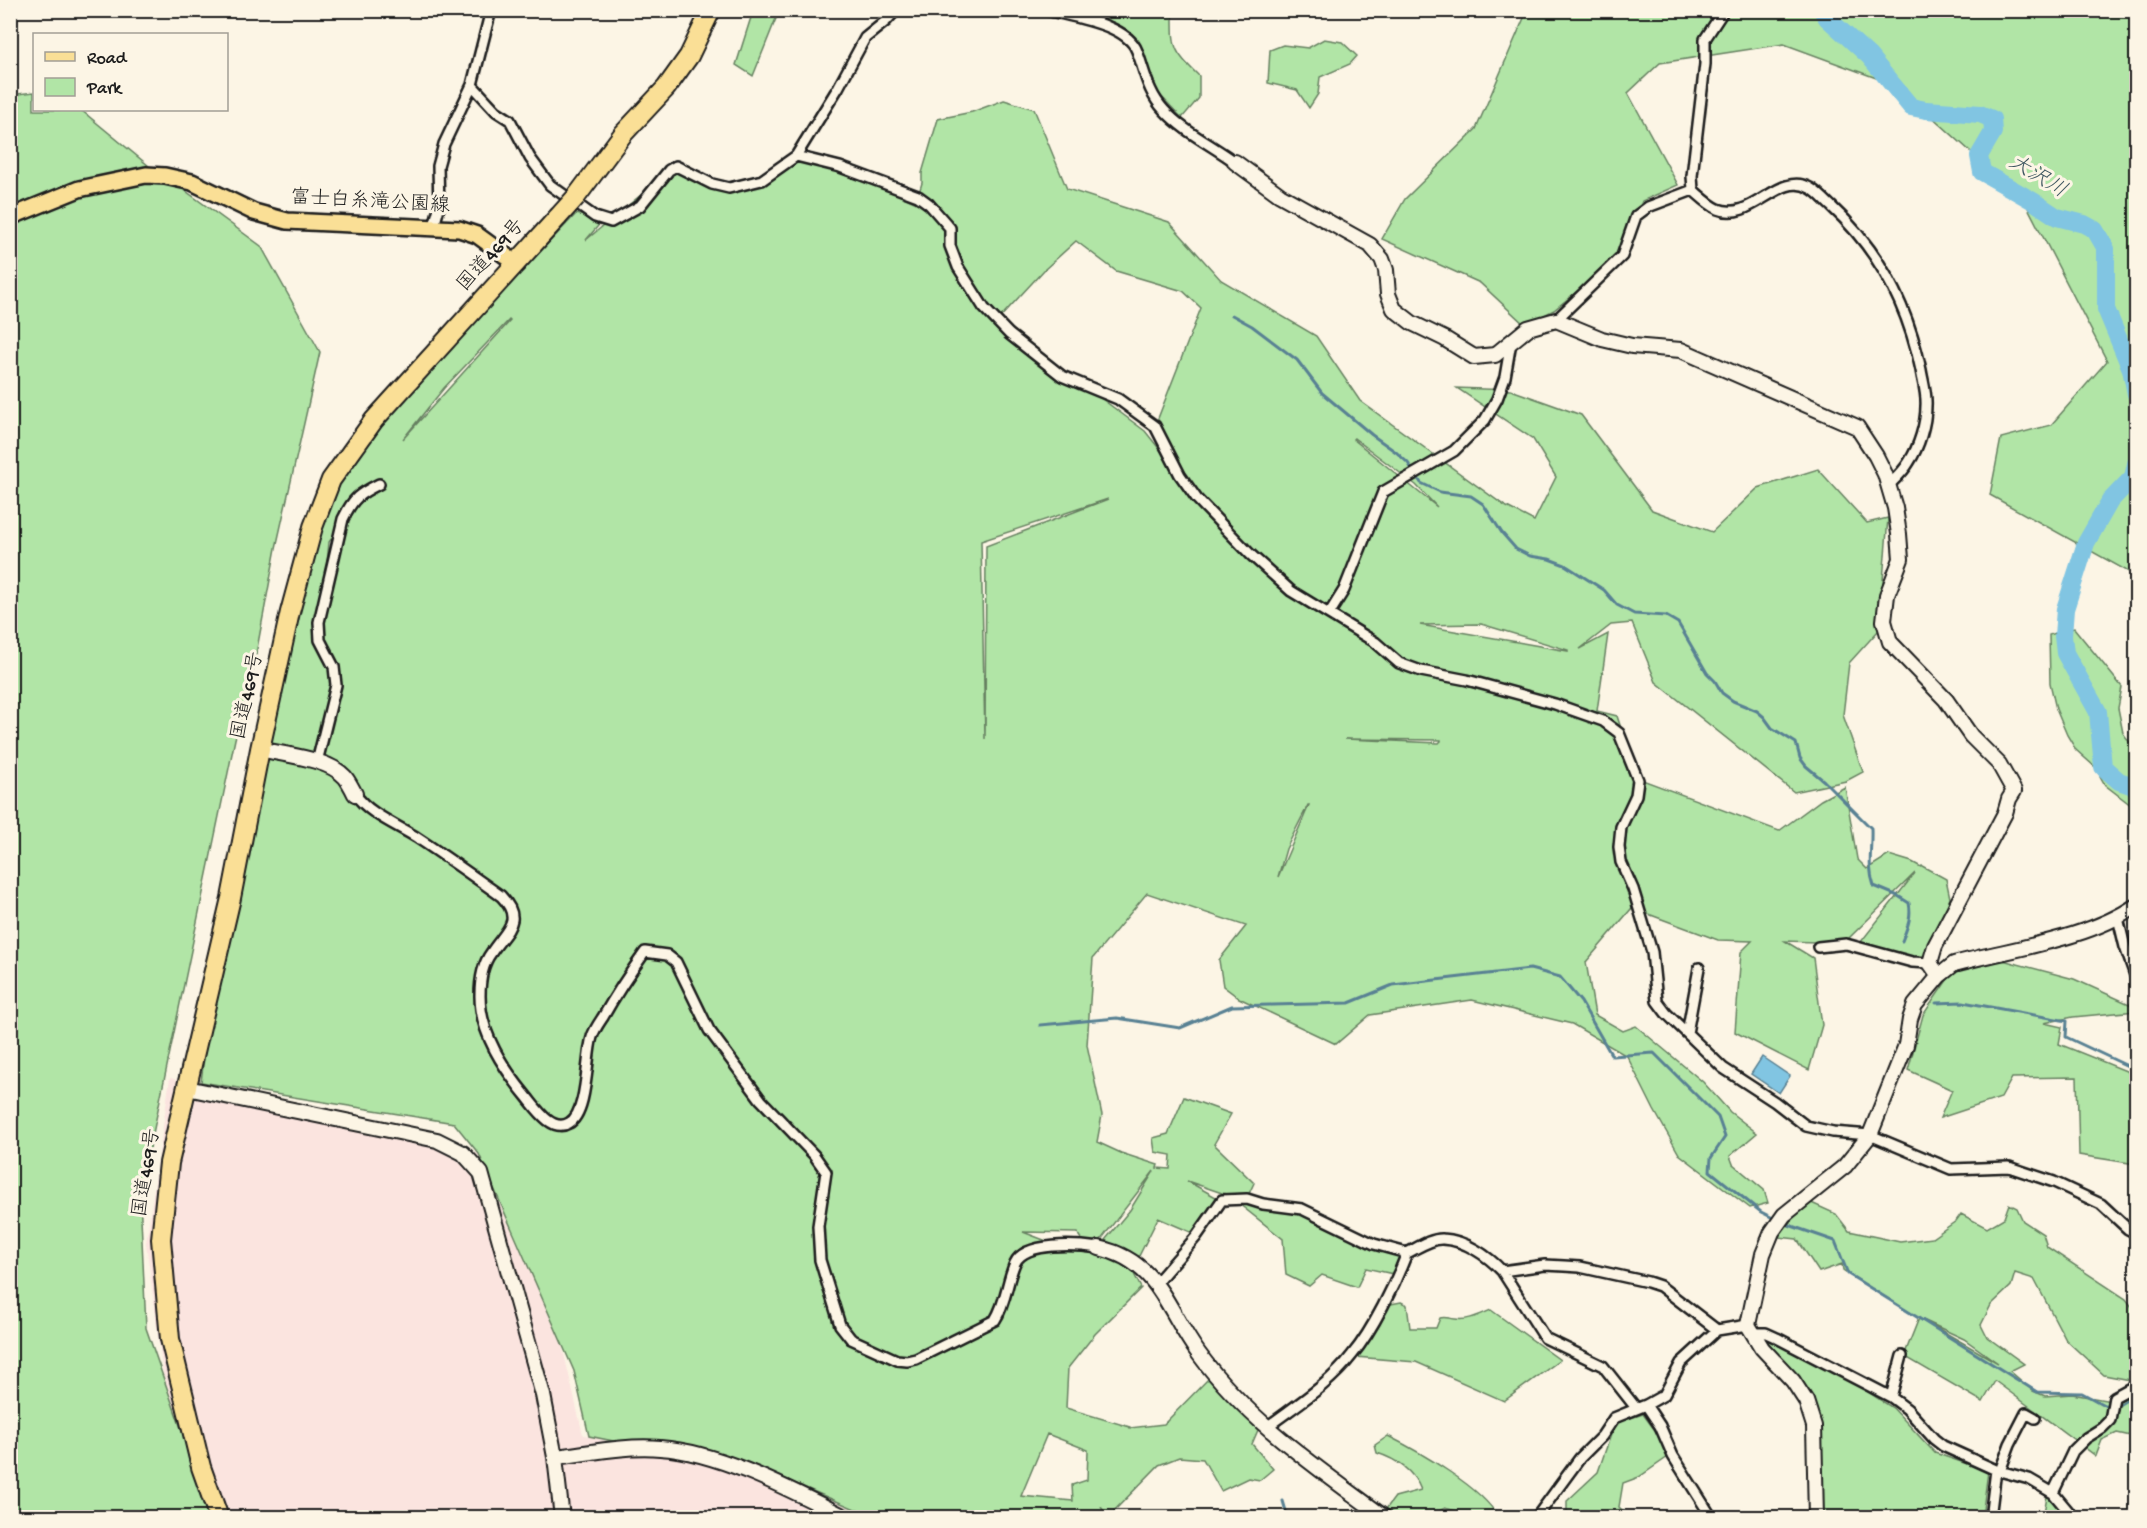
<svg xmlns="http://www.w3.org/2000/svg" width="2147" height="1528" viewBox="0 0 2147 1528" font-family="'Gochi Hand','Klee One',sans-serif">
<rect width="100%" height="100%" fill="#fcf5e5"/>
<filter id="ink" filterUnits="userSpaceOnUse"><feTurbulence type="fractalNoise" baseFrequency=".0167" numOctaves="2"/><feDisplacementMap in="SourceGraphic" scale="12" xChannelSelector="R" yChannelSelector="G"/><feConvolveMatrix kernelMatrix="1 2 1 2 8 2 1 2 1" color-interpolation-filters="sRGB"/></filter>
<g filter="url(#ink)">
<path fill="#fbe4df" d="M170,1078L479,1153L561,1341L583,1435L726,1454L875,1517H203L166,1397L146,1243Z"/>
<path fill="#b1e5a6" stroke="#668061" stroke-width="1.5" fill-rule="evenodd" d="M753,11H779L753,76L736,65Z
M1099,11H1212L1210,12L1173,14C1173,50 1173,50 1199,76V98L1182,118L1158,93L1136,48L1118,27L1092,17Z
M1527,11H2136V576L1990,495L2001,438L2051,425L2107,361L2024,200L1898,86L1784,44L1660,63L1628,93L1678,185L1642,201L1623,254L1554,310L1525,325L1480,283L1382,239L1405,199L1476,129Z
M1324,39L1342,42L1357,56L1350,64L1320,77L1318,94L1309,108L1297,90L1268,83L1270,50L1283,45L1308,48Z
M34,92V110H81L160,175L165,176L261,246L320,352L276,548L250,686L235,739L140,1196L146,1328L212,1517L11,1518L10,95Z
M1004,100L1034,109L1067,189L1169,222L1221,280L1316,336L1360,401L1505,506L1534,521L1556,477L1533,439L1457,388L1511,390L1581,415L1652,510L1712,532L1758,488L1818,469L1867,523L1888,518L1879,630L1849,663L1843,715L1863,772L1846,781L1794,792L1656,682L1632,623L1611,625L1580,649L1608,634L1597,711L1617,716L1637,778L1779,831L1821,800L1845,787L1857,859L1867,869L1889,855L1912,862L1921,867L1922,866L1946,879L1950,898L1943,917L1924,957L1913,959L1860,943L1915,873L1849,938L1816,942L1785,941L1813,958L1822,1025L1809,1070L1735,1032L1741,952L1752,941L1718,940L1632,908L1586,962L1595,1015L1623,1031L1636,1026L1703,1082L1730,1112L1757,1133L1730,1156L1733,1164L1764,1190L1768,1203L1750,1208L1679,1154L1654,1110L1627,1056L1572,1024L1472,1000L1370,1015L1336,1044L1239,998L1223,986L1219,960L1246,926L1147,893L1093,958L1087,1045L1102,1115L1097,1142L1121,1153L1158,1165L1157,1168L1170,1169L1171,1155L1155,1152L1153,1138L1168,1134L1184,1097L1231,1114L1214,1144L1254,1183L1247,1198L1294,1208L1405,1253L1398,1275L1366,1268L1357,1287L1322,1275L1309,1286L1286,1275L1283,1239L1234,1200L1244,1198L1222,1193L1187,1181L1223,1201L1193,1233L1158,1218L1137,1260L1105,1240L1130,1210L1154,1171L1097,1245C1090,1243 1080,1242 1078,1233L1023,1232L1070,1250L1100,1253L1131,1268L1141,1288L1095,1334L1068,1368L1066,1408L1130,1427V1428L1164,1424L1210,1377L1258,1430L1252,1444L1273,1469L1260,1480L1248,1478L1221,1491L1203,1459L1179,1457L1159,1465L1108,1517L1101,1507L1106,1517H879L873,1512L855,1509L773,1474L589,1436L574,1371L479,1154L454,1123L201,1082L216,963L315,522L365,433L432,366L576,214L603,220L586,240L676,166L723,186L762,180L800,151L946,216L918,196L922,183V173L938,119L972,112ZM1076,241L1116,271L1183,291L1201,308L1155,426L1181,476L1145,431L997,321L1044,270ZM509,320L510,321L403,439L444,388ZM1354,438L1416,485L1437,507L1353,439ZM1108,499L986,546L985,739L981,541ZM340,527L324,594L329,542ZM1481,624L1568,650V651L1420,625ZM1345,739L1441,740V741L1439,743ZM1308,805H1309L1278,877L1286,849ZM1047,1434L1088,1450L1087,1480L1072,1485L1073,1501L1021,1496Z
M2074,628L2122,687L2118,708L2123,733L2136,751V809L2105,785L2095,767L2076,750L2067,735L2056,709L2050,683L2049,635Z
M1995,958L2074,979L2136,1007V1011L2073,1017L2044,1023L2062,1027L2059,1044L2136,1075V1164L2079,1155L2077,1077L2012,1078L2001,1098L1940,1118L1952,1090L1908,1070L1923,1015L1952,973Z
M1807,1201L1836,1214L1849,1231L1900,1242L1932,1238L1956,1221L1961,1214L1987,1228L2004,1218L2009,1204L2017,1208L2023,1221L2043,1234L2047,1247L2126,1299L2136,1312V1381L2104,1375L2066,1340L2034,1279L2015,1273L2011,1286L1991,1305L1981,1325L1987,1337L2024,1364L2010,1371L2033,1391L2045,1396L2072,1394L2111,1401L2123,1391L2133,1394L2135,1405L2129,1414L2132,1426L2131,1436L2117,1433L2102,1440L2096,1456L1995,1381L1983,1402L1904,1356L1919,1318L1850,1275L1843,1270L1842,1264L1819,1272L1797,1239L1778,1237ZM1923,1320L1964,1339L1998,1363Z
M1401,1302L1407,1305L1410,1328H1436L1440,1318C1446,1316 1449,1319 1455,1319C1468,1321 1479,1315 1491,1310L1560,1360L1504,1401L1416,1362L1356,1357L1381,1306Z
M1768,1340L1851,1381L1893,1408L1935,1453L1988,1471L1982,1517H1821L1814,1400L1765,1341Z
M1643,1414L1665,1444L1668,1457L1639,1477L1623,1483L1619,1507L1629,1517H1567V1501L1598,1472L1615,1423Z
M1388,1436C1418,1451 1483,1488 1498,1517H1478L1445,1508L1425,1518L1398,1517L1386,1509L1395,1497L1421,1490C1414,1471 1396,1459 1377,1453L1375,1445Z
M2047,1496L2071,1517L2043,1518Z"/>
<path fill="#81c5e2" stroke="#598193" stroke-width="1.5" d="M1762,1057L1790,1076L1779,1093L1751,1074Z"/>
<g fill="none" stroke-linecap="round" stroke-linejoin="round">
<path stroke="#598193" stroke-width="3" d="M1232,315L1252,326L1297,360L1322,393L1372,435L1396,452L1408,463L1421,483L1440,492L1471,496L1483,504L1502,533L1516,549L1530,556L1549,559L1565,565L1604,590L1617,605L1634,614L1666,616L1678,623L1707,673L1715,681L1722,693L1733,701L1757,711L1764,717L1772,728L1796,743L1800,758L1806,766L1824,781L1871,828C1872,848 1867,867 1874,886L1898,896L1909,903C1912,918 1907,928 1902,941
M1936,1003L1963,1002L2067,1021L2066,1037L2136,1070
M1040,1025L1117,1018L1180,1028L1232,1006L1349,1003L1393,985L1530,969L1560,977L1581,1002L1612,1056L1654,1053L1718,1117L1725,1137L1711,1158L1710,1171L1761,1212L1775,1219
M1783,1223L1835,1241L1848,1274L2037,1392L2082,1393L2104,1405L2117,1406L2133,1396L2136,1397
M1283,1501L1288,1518"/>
<path stroke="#81c5e2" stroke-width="18" d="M1822,10L1827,18L1869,56L1911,107L1926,110L1980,114L1992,119L1993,132L1979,156L1982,172L2033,201L2057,217L2084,224L2095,230L2106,249V309L2131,369L2136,394
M2136,464L2133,477L2110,501L2086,543L2065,609L2063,636L2065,653L2098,712L2103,767L2119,781L2136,787"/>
<defs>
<path id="street" d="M1047,10C1072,17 1127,24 1137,51C1145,72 1148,93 1164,110C1184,132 1212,145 1235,162
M1724,10L1705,39V64L1692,176L1693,190C1700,196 1709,205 1718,209C1752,223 1779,170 1810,188C1818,192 1824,200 1831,206C1879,250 1908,307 1921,370C1923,382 1927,394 1926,406C1926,424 1919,447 1909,462C1904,471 1895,479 1888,486
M472,85L496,111L510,120L530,158L550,185L595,217L611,222L640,206L669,170L676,166L712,184L729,188L762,180L796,156L838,88L865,38L886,21L896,10
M796,156L840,167L918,196L929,204L950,228V246L958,267L984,308L1009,334L1062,376L1118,399L1155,426L1180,475L1197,499L1250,554L1291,591L1375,642L1399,663L1421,671L1467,680L1555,704L1603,721L1619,733L1638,780L1636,795L1621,827L1619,847L1621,862L1633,889L1652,952L1657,1001L1666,1013L1723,1068L1775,1102L1806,1126L1833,1132L1870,1135L1951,1169L2009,1167L2054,1182L2101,1204L2128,1229L2136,1233
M434,226L439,208L438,166L444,144L472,85L491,10
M1556,320L1622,256L1636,216L1648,207L1693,190
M1329,614L1344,590L1383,492L1454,451L1485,420L1497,399L1505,377L1511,342
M317,762L336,685L334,667L320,640L319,622L343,519C353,498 359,494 379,484
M355,794C369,814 395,824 416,837C445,856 473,876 501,896C525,921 505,931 491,953C482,965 480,982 480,996C480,1034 504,1069 527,1097C536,1108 552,1133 569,1123C588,1113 586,1056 592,1037C594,1030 599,1023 603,1017C616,994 630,973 645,952L667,955L676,962L709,1030L761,1100L814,1155L826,1172L818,1226L820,1260L840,1325L851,1339L897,1360L907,1361L916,1359L995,1320C1006,1303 1007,1281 1015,1263C1025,1241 1078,1245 1099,1248
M2118,918L2125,947L2136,978
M1818,947L1846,944L1912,962L1930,963
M1687,1033L1699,968
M1502,1271L1545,1338L1603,1366L1636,1408
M1156,1283L1196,1237L1222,1200L1247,1199L1263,1204L1302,1209L1374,1244L1407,1253C1417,1248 1432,1238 1443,1239C1465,1240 1488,1256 1502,1271L1545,1265L1564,1266L1580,1267L1648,1282L1660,1286L1717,1330
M1752,1333H1766L1777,1338L1891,1397L1907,1409L1934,1439L1943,1446L1996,1470L2029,1479L2053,1493L2074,1518
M1891,1397L1902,1356
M1646,1405L1660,1426L1673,1456L1712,1518
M1267,1427C1296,1405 1329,1385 1352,1355C1373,1330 1395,1284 1407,1253
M2000,1471L2010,1444L2026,1413L2035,1418
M2053,1493L2073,1451L2086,1438L2102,1428L2110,1420L2114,1397L2136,1385
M1536,1518L1580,1458L1602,1436L1614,1418L1646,1405L1664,1395L1681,1363L1717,1330L1748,1325
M1990,1518L1996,1470"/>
<path id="secondary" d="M1235,162L1280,195L1370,245L1382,259L1386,270L1388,294L1394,309L1412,323L1445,339L1474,357L1495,355L1528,328L1556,320L1602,339L1632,346L1681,350L1857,427L1876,456L1885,474L1895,508L1899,534L1901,559L1887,595L1884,621L1890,642L1946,700L1971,736L1999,764L2014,791L2009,799L2005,813L1935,946L1930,963L1939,976
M260,749C284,755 328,758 345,777C349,782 352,788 355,794
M187,1088L437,1140L463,1153L481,1173L543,1395L555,1457L562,1518
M1099,1248C1159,1261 1167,1311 1199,1354C1249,1422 1318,1468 1385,1518
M555,1457C589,1453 626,1445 660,1448C720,1452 793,1491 847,1518
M1816,1518L1814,1426L1806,1401L1793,1381L1762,1348L1748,1325L1763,1254L1772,1232L1784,1215L1845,1166L1870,1135L1906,1045L1910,1019L1915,1005L1939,976L1954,964C2013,948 2086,940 2136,906"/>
<path id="primary" d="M10,217L79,189L146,175L165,176L192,182L254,212L287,221L459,229L477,235L517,264"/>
<path id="highway" d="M576,197L623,134L666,88L689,56L711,10
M219,1518L201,1467L170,1339L161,1239L169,1163L231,898L260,749L290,612L313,527L331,480L374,420L558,217"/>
</defs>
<use href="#street" stroke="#1c1c1c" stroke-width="14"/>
<use href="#secondary" stroke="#1c1c1c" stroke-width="18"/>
<use href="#primary" stroke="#1c1c1c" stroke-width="20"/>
<use href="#highway" stroke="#1c1c1c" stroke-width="22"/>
<use href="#street" stroke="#fcf5e5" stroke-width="9"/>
<use href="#secondary" stroke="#fcf5e5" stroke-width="14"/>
<use href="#primary" stroke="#fadf96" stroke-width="15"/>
<use href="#highway" stroke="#fadf96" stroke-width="18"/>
<defs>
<path id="highway-bridge" d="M558,217L576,197"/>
</defs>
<use href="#highway-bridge" stroke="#1c1c1c" stroke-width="22" stroke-linecap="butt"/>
<use href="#highway-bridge" stroke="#fadf96" stroke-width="18"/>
</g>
</g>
<g text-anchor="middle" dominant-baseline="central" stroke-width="6" stroke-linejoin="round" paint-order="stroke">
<g font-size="20" fill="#1c1c1c" stroke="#fcf5e5">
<text transform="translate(370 203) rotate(3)">富士白糸滝公園線</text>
<text transform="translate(492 256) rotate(-48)">国道469号</text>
<text transform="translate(249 696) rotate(-78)">国道469号</text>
<text transform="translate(148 1173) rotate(-81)">国道469号</text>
</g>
<g font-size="21" font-style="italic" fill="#3f5761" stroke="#fcf5e5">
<text transform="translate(2037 178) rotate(31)">大沢川</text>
</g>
</g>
<rect width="2147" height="1528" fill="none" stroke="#fcf5e5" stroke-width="36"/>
<rect x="18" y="18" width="2111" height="1492" fill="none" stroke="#1c1c1c" stroke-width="2" filter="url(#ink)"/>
<rect x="33" y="33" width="195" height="78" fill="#fcf5e5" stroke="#a29e95" stroke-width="1.5"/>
<rect x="45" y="52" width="30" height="9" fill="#fadf96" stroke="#a29e95" stroke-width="1.5"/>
<text x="87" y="63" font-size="18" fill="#1c1c1c">Road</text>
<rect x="45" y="78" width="30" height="18" fill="#b1e5a6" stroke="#a29e95" stroke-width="1.5"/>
<text x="87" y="93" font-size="18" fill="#1c1c1c">Park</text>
</svg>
